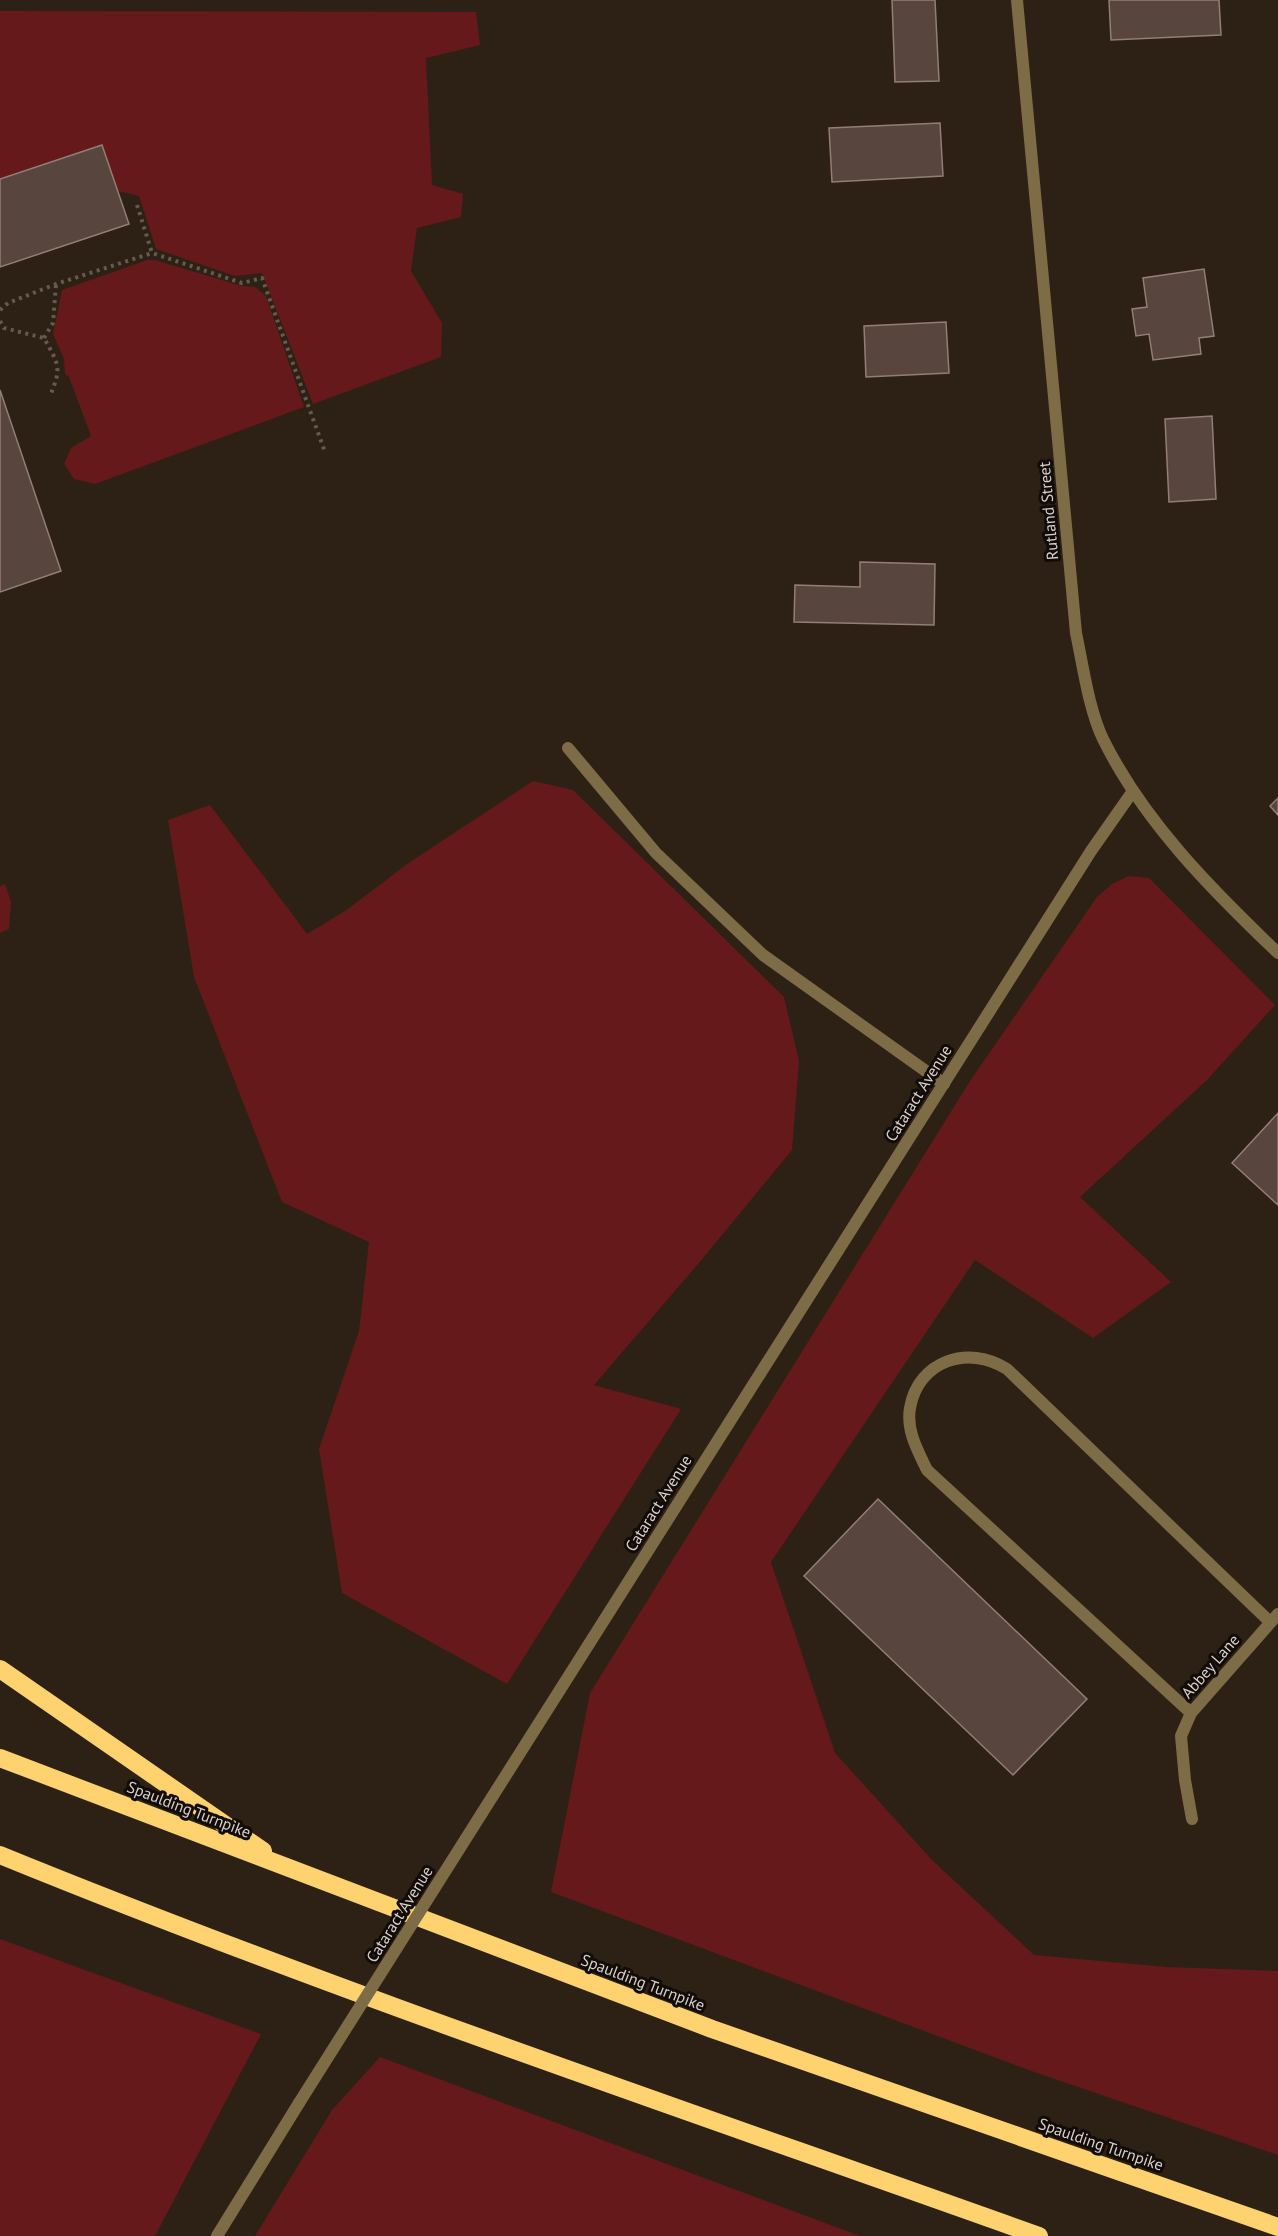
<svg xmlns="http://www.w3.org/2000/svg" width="1278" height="2236" viewBox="0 0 1278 2236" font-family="'PT Sans',sans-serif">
<rect width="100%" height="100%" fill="#2d2115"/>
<path fill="#65191a" d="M0,11L476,12L480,45L426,58L432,185L463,194L461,217L417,228L411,271L442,323L441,357L313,404L262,273L235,276L156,249L139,196L118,191L102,145L0,179Z
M147,260H155L242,286L255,287L266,296L304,407L95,484L74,479L64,464L71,448L91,436L69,377L65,374L64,359L53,334L62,290Z
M533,781L573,790L784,997L799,1061L792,1150L698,1264L594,1385L681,1409L507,1684L342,1593L319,1449L359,1331L369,1242L282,1202L194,977L168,820L210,805L307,934L345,911L410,862Z
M1129,876L1149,878L1275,1005L1207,1080L1080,1197L1171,1282L1093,1338L975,1260L771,1562L835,1753L933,1861L1034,1955L1167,1967L1278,1971V2155L1037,2073L551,1892L590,1693L970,1081L1097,897L1112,884Z
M5,884L11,902L9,929L0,933V886Z
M0,1939L261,2034L155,2236H0Z
M380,2057L860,2236H255L332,2110Z"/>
<path fill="#58463e" stroke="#927e76" stroke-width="1.5" d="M892,0H935L939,81L895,82Z
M1109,0H1219L1221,35L1111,40Z
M940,123L943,176L832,182L829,128Z
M102,145L129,224L0,267V179Z
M1204,269L1214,336L1199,338L1201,354L1153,360L1149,334L1136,336L1132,309L1147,307L1143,278Z
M946,322L949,373L866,377L864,326Z
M0,390L61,571L0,592Z
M1212,416L1216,499L1169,502L1165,419Z
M860,562L935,564L934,625L794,622L795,585L860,587Z
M1278,798V815L1270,806Z
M1278,1113V1205L1232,1163Z
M878,1499L1087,1699L1013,1775L804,1576Z"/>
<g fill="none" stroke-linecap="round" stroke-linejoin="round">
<path stroke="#655a50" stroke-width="4" stroke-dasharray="3 4.5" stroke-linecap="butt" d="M137,205L152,253L242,283L262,278L325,452
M0,310L8,303L56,284L152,253
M0,321L4,328L44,338C59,365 62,367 50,396
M44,338L53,323L56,284"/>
<path stroke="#7e6c47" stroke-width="12" d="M568,748L656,853L763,955L944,1084
M1191,1713L927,1470C918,1451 906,1431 910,1408C918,1361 968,1344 1007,1369L1270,1622"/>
<path stroke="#7e6c47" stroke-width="12" d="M1017,0L1076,633C1083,666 1089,710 1103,739C1144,822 1212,890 1278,953
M482,1813L1091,851L1133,791
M1192,1819L1185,1780L1181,1736L1191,1713L1278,1614
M217,2236L299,2103"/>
<path stroke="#ffd270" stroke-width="18" d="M0,1669L263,1851
M0,1758L712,2029L1278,2227
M0,1855C341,1994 692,2112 1039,2236"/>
<path stroke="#7e6c47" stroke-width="12" d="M299,2103L482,1813"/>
</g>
<g text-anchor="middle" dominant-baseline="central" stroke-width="6" stroke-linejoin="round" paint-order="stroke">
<g font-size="16" fill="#d9d1ca" stroke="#110c07">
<text transform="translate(1048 511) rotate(-95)">Rutland Street</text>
<text transform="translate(918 1093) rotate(-58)">Cataract Avenue</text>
<text transform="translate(658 1503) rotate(-58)">Cataract Avenue</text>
<text transform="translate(1210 1666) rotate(-49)">Abbey Lane</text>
<text transform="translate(189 1809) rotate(21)">Spaulding Turnpike</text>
<text transform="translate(399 1914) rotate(-58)">Cataract Avenue</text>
<text transform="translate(643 1982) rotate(21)">Spaulding Turnpike</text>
<text transform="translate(1101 2144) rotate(19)">Spaulding Turnpike</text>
</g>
</g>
</svg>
